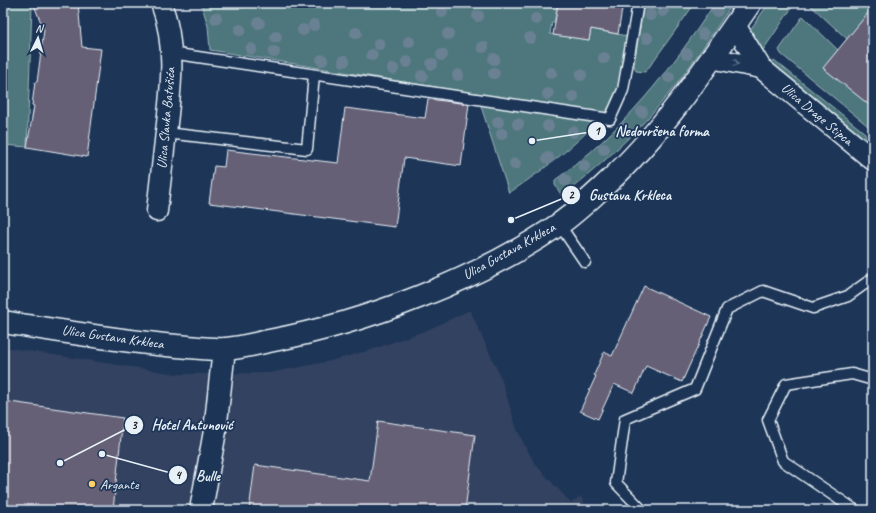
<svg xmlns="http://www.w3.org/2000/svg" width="876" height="513" viewBox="0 0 876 513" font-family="Caveat,sans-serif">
<rect width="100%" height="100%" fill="#1d3557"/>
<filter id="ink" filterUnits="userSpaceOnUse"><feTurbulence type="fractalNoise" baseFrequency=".025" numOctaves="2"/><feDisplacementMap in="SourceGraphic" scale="8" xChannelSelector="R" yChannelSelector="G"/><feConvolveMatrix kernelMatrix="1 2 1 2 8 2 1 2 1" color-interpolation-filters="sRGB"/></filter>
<g filter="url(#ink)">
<path fill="#334260" d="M470,310L501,378L517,429L525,446L536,465L571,503L581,496L587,510H3V347L177,374L269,373L330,361L371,350L427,330Z"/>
<path fill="#4e777b" stroke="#9bb4ba" d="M3,3H30L32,6L27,147L3,145Z
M201,3H219L220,6L227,3H238L241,8L255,3H558L554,23L552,22L550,34L589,40L591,29L627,36C625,52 625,71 620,87C606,125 542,171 509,193L477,94L210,50L208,26Z
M644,3H695L647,70L645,72L636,71L634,65Z
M715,3H733C709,39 685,76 656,109C628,141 595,170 562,196L555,185V180C621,133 671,70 715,3Z
M769,3H795L759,56L750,30Z
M811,3H873V21L847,39L810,5Z
M803,16L838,50L824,68L873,108V127L868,126L781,54L779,50Z
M774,60L865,133L866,139L865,143L771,64Z"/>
<path fill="#666176" stroke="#e8f1f8" d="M33,3H78L82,47L101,49L87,157L27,147L34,106L32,105L35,82H37L44,30Z
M558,3H623L618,34L591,29L589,40L553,35Z
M873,7V108L823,68Z
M428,99L469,104L461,166L404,158L395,227L209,203L214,166L224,167L226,150L338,163L345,108L425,118Z
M644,286L711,317L682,382L646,366L634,393L614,384L598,419L580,411L596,376L594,375L604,352L612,356Z
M3,401L123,418L113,510H3Z
M378,421L475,435L465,510H249L255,465L370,481Z"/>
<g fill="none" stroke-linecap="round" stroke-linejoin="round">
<defs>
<path id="lane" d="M171,53L610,119L623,90L638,3
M166,133L307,149L314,75
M559,224L585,262
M642,510L616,483L625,419L695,389L727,309L763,291L813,308L848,296L873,278
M855,510L783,461L768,420L786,384L852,374L873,380"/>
<path id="street" d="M735,25L761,68L873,160
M711,58L761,68
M157,211C160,185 163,158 166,132C171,89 177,45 161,3"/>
<path id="secondary" d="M3,322C61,331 119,341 177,346C193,347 210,350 226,349C240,348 255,344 269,341C364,323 478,280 558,225C574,214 590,199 605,185C662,133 706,67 750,3
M201,510L215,431L224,349"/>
</defs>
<use href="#lane" stroke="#e8f1f8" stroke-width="13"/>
<use href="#street" stroke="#e8f1f8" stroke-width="23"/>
<use href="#secondary" stroke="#e8f1f8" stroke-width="25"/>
<use href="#lane" stroke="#1d3557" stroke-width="10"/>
<use href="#street" stroke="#1d3557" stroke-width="20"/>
<use href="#secondary" stroke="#1d3557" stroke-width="22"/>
</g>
<g fill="#6b8194">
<circle cx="663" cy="11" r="6"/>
<circle cx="717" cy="11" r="6"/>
<circle cx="442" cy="12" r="6"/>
<circle cx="650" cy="15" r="6"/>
<circle cx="478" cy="16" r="6"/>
<circle cx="216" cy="18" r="6"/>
<circle cx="536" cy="19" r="6"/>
<circle cx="259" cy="23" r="6"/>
<circle cx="314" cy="25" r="6"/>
<circle cx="240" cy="30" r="6"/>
<circle cx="303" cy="30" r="6"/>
<circle cx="356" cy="33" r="6"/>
<circle cx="448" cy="34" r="6"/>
<circle cx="703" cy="34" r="6"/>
<circle cx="276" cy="37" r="6"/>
<circle cx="530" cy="38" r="6"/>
<circle cx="647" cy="38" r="6"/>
<circle cx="409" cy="42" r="6"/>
<circle cx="379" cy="44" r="6"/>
<circle cx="483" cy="47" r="6"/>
<circle cx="251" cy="49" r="6"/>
<circle cx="274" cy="52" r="6"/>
<circle cx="687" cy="54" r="6"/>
<circle cx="372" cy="55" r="6"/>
<circle cx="442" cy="55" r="6"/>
<circle cx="604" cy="58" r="6"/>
<circle cx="494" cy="59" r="6"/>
<circle cx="322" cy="60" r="6"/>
<circle cx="344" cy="61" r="6"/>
<circle cx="407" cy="62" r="6"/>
<circle cx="432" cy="64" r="6"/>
<circle cx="393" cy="69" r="6"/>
<circle cx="494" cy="73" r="6"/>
<circle cx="551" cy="73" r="6"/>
<circle cx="458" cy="75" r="6"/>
<circle cx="581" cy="75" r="6"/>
<circle cx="422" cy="76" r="6"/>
<circle cx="669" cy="77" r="6"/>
<circle cx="548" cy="94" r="6"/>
<circle cx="573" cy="97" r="6"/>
<circle cx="642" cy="112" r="6"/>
<circle cx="498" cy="122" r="6"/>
<circle cx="518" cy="124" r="6"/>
<circle cx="548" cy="126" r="6"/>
<circle cx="624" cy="128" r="6"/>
<circle cx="573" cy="132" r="6"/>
<circle cx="502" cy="134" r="6"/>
<circle cx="604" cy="149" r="6"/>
<circle cx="548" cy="158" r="6"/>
<circle cx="515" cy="164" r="6"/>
<circle cx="584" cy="166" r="6"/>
<circle cx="565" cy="180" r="6"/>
</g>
<defs><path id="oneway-chevron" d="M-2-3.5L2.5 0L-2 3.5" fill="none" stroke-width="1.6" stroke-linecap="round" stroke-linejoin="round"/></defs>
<use stroke="#64778f" href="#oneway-chevron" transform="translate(736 63) rotate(11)"/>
</g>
<circle fill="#ffd166" stroke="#1d3557" stroke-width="1.5" cx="92" cy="484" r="4"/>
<g text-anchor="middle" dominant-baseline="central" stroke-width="3.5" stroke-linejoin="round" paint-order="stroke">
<g font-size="14" fill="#e8f1f8" stroke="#1d3557">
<text transform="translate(817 114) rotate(40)">Ulica Drage Stipca</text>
<text transform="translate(166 118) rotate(-85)">Ulica Slavka Batušića</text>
<text transform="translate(509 251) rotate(-29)">Ulica Gustava Krkleca</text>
<text transform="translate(113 337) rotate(8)">Ulica Gustava Krkleca</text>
</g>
<g font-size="14" fill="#e8f1f8" stroke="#1d3557" text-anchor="start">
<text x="100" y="484">Argante</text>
</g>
</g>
<path fill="none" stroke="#e8f1f8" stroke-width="1.5" d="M532 141L597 131M511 220L571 195M60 463L134 425M102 454L178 475"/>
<g fill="#e8f1f8" stroke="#1d3557" stroke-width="1.5">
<circle cx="532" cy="141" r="4"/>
<circle cx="511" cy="220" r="4"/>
<circle cx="60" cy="463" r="4"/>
<circle cx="102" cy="454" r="4"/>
<circle cx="597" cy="131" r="10"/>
<circle cx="571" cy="195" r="10"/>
<circle cx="134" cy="425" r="10"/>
<circle cx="178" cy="475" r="10"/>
</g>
<g font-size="12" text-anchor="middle" font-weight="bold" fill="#111">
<text x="597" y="135">1</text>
<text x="571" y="199">2</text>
<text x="134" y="429">3</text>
<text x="178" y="479">4</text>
</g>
<g font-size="15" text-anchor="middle" font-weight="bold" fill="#e8f1f8" stroke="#1d3557" stroke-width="3.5" stroke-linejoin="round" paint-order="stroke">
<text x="662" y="136">Nedovršena forma</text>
<text x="630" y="200">Gustava Krkleca</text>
<text x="192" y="430">Hotel Antunović</text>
<text x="208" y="481">Bulle</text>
</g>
<rect width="876" height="513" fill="none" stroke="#1d3557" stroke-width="16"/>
<rect x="8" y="8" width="860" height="497" fill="none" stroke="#e8f1f8" stroke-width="1.5" filter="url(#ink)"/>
<g transform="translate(38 38) rotate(5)" stroke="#1d3557" stroke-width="3" paint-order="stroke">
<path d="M0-3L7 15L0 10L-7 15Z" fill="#e8f1f8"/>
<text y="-6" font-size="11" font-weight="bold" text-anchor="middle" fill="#e8f1f8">N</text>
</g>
</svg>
